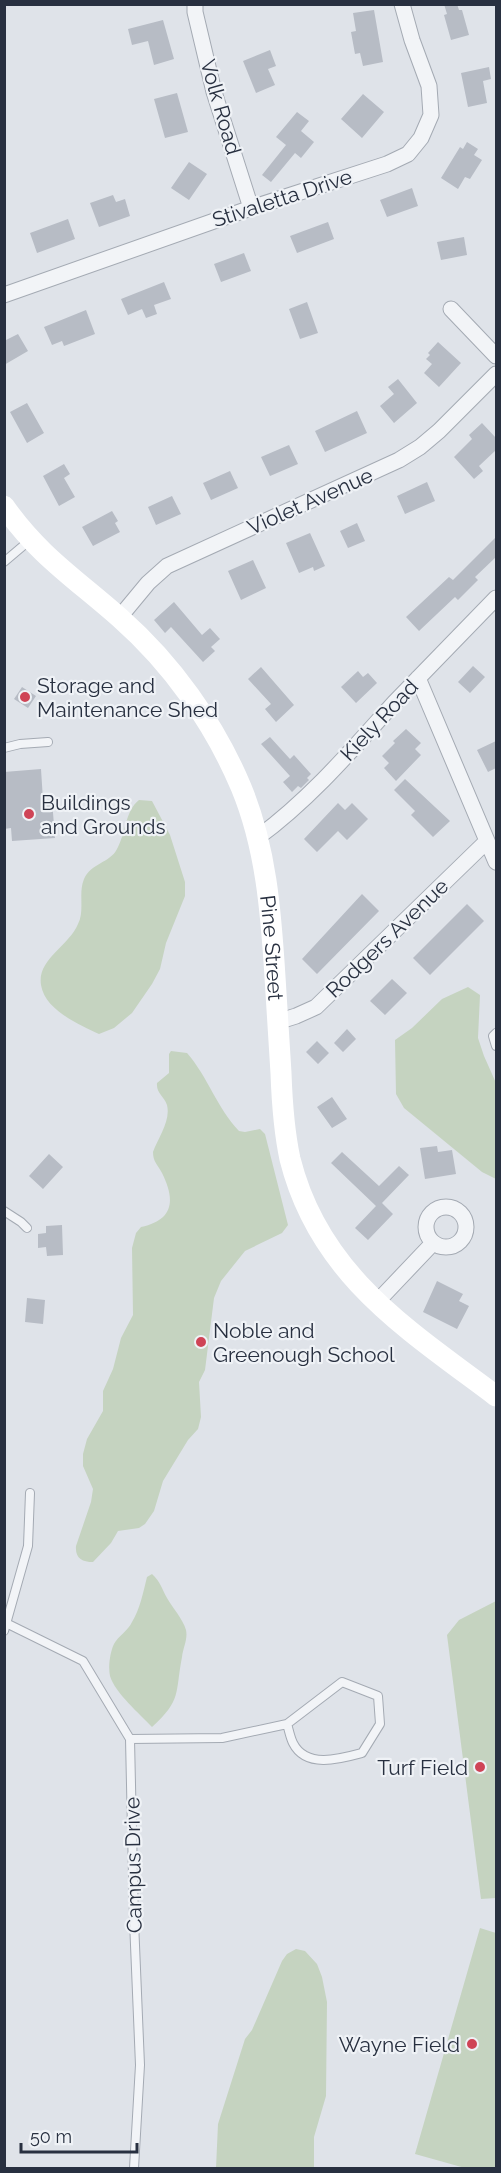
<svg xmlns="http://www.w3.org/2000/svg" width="501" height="2173" viewBox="0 0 501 2173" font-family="Raleway,sans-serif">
<rect width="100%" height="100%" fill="#dfe3e9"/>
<path fill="#c5d3c0" d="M139,800L152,801L170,835L185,882V896L166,943L160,969L152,984L132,1013L114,1028L99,1034C78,1024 45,1010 41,985C37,959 69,946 78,924C85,911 78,893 84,879C91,863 110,863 117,849C126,833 125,811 139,800Z
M468,987L480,995L478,1038L484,1056L496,1083V1179L482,1172L404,1108L396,1094L395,1040L412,1028L442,999Z
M171,1051L187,1053C208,1077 217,1108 239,1131L245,1132L260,1129L265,1134L288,1225L282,1233L245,1251L221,1281L214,1298L205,1370L199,1382L201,1417L198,1429L188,1440L163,1481L154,1511L145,1524L139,1528L118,1531L111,1543L93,1562C82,1562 75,1558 76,1546L91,1502L93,1489L83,1466V1454L87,1439L103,1411V1391L113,1369L121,1338L133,1315L132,1248L136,1233L141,1227C173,1220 176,1201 162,1173C158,1165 153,1162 153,1152C158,1138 171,1121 167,1105C164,1096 156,1093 157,1083L169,1073V1054Z
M152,1574C160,1581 162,1589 167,1598C172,1607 183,1619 186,1630C188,1639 183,1648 182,1657C175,1693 182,1700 152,1727C140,1714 115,1693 110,1676C108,1667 110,1652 114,1644C118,1636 128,1631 132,1622C140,1609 143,1593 147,1577Z
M496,1601V1898L481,1899L447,1635L459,1620Z
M480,1928L496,1933V2168H465L415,2154Z
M296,1949L305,1951L317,1964L322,1977L327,2002L326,2096L314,2137V2168H216L218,2124L245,2039L252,2030L282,1961L287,1954Z"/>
<path fill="#b7bcc5" d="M444,4H457L459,10H462L469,35L451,40L444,15L447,14Z
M374,10L383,62L363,66L360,53L355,54L351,32L356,31L353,13Z
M163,20L174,59L154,65L148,41L132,45L128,29Z
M270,50L276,66L268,69L275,85L256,93L243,61Z
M489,67L491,79L483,81L487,103L468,107L461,73Z
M177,93L188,132L165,138L154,99Z
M363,94L384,112L362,138L341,119Z
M297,112L309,121L301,131L314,142L301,158L295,153L271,182L262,175L286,145L276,137Z
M467,142L478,149L474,155L482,160L470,179L465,177L458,189L441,178L460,147L463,149Z
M189,162L207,174L189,200L171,188Z
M412,188L418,206L387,217L380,200Z
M113,195L116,202L125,199L130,216L99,227L90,203Z
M68,219L75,239L37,253L30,233Z
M328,222L334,239L297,253L290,236Z
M464,237L467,255L441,260L437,242Z
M244,253L251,271L221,282L214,264Z
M164,282L171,299L154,305L157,314L146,318L142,309L128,315L121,299Z
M307,302L318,333L300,339L289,309Z
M86,310L95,334L64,346L62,341L52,345L44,327Z
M18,334L28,351L4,365V341Z
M438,342L461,363L439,387L424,373L432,364L426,359L430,355L428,353Z
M398,379L417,403L394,423L380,406L394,394L388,387Z
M27,403L44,433L27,443L10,412Z
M357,411L367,433L325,452L315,431Z
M482,423L496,438V450L479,466L483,471L474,479L454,457L472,439L469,435Z
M289,445L298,464L270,476L261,457Z
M64,464L70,474L64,478L75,497L59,506L43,476Z
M230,471L238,488L211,500L203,483Z
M427,482L435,501L405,514L397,496Z
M172,496L181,514L156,525L148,507Z
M112,511L118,521L115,523L120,532L93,546L82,527Z
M357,523L365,541L348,548L340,531Z
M310,533L325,566L314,571L313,567L299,573L286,543Z
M496,537V557L475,577L478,580L458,600L455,597L419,631L406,617L449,577L453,580Z
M253,560L266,588L241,600L228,571Z
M174,602L202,635L210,628L220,639L211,647L215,651L203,662L171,627L165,633L154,620Z
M473,666L485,677L470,693L458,682Z
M261,667L294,705L276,722L265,709L271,704L248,679Z
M358,671L363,677L368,673L377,683L356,703L341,687Z
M22,687L36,696L28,708L14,699Z
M406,729L421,743L415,749L421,755L396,781L384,768L389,763L382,756L395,743L393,741Z
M270,737L290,759L294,755L311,774L307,778L309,780L301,788L298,786L292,792L283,782L290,776L261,744Z
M496,741V768L488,772L477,750Z
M41,769L43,800H52L55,838L12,841L11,828L4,829V772Z
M405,779L450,821L433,837L411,815L415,811L394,790Z
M338,803L345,810L352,803L368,819L347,840L338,831L317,852L304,839Z
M362,894L379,911L317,974L302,959Z
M467,904L484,921L430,975L413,958Z
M392,979L407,993L385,1015L370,1001Z
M347,1029L356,1039L343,1052L334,1043Z
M317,1041L329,1053L318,1064L306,1052Z
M332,1097L347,1119L332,1128L317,1107Z
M437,1146L438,1152L452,1150L456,1174L425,1179L420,1148Z
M342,1152L379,1186L399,1166L409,1175L382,1203L393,1214L368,1240L355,1228L376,1206L331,1163Z
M49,1154L63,1167L43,1189L29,1176Z
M62,1225L63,1255L47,1256L46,1247L38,1248V1234L46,1233V1226Z
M437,1281L463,1294L459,1301L469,1306L457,1329L423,1312Z
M27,1298L45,1300L43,1324L25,1322Z"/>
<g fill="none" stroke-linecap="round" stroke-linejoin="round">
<defs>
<path id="lane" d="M4,562L30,540
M4,748L20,744L48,742
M496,1033L493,1036L496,1046
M4,1211L21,1222L27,1228
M4,1622L83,1661L130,1739L134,1921L140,2065L134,2168
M4,1631L28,1546L30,1493
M130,1739L222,1738L287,1724L342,1682L378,1696L380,1724L362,1753C340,1759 306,1769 293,1743C290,1737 289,1730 287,1724"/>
<path id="street" d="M195,4V12L214,92L251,208
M4,295L251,208L387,164L408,154L421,138L431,115L429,86L412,40L402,4
M451,309L496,356
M119,618L148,583L167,566L399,460L420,447L439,431L496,374
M418,678L496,862
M257,838C309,800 351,751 394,703C428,668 462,633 496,598
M277,1022L296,1016L316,1007L487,841
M426 1227a20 20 0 1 1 40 0a20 20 0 1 1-40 0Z
M376,1303L433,1243"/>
</defs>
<use href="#lane" stroke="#a4aab3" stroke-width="10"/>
<use href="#street" stroke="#a4aab3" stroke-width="17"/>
<use href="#lane" stroke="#f2f4f7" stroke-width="8"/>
<use href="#street" stroke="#f2f4f7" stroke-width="15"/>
<path stroke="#fff" stroke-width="21" id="s1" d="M4,506C39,556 76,579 120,618C172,664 214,723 241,787C266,847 271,912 275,977C277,1009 279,1041 281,1073C282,1102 284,1131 290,1159C319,1275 407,1329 496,1396"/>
</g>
<g fill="#cf4456" stroke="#eff2f6" stroke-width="2">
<circle cx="25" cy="697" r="6"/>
<circle cx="29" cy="814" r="6"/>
<circle cx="201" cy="1342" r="6"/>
<circle cx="480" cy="1767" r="6"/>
<circle cx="472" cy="2044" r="6"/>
</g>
<g text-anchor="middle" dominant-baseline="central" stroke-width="4.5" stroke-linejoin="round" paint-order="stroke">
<g font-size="21" fill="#283040" stroke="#eff2f6">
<text transform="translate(221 107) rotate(74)">Volk Road</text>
<text transform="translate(282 198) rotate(-18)">Stivaletta Drive</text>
<text transform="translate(310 501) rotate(-24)">Violet Avenue</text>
<text transform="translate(379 720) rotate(-47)">Kiely Road</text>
<text transform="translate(387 938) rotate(-44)">Rodgers Avenue</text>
<text stroke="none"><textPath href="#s1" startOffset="536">Pine Street</textPath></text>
<text transform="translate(133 1865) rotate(-91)">Campus Drive</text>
</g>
<g font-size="21" fill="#283040" stroke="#eff2f6" text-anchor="start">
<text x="37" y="685">Storage and<tspan x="37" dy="24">Maintenance Shed</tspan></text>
<text x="41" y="802">Buildings<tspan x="41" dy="24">and Grounds</tspan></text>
<text x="213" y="1330">Noble and<tspan x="213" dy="24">Greenough School</tspan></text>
<text x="468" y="1767" text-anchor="end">Turf Field</text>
<text x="460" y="2044" text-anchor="end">Wayne Field</text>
</g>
</g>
<rect width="501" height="2173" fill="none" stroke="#283040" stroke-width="12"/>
<path d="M21 2143v9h116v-9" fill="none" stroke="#283040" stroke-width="3"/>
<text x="30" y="2143" font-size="18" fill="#283040" stroke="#eff2f6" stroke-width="4.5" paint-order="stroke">50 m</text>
</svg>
